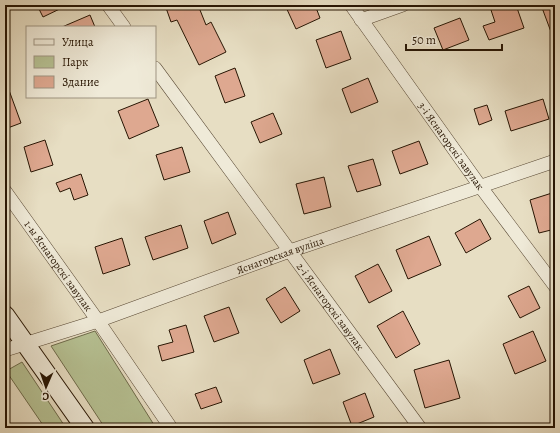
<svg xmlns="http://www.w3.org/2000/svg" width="560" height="433" viewBox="0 0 560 433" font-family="Alegreya,serif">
<rect width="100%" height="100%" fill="#e7dec3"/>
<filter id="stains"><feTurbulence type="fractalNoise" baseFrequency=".005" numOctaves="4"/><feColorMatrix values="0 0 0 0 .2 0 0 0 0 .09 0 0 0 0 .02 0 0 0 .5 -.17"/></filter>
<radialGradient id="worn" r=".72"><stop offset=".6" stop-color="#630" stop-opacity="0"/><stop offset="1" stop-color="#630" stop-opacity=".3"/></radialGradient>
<path fill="#b6c193" stroke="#6e6b4b" d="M95,331L156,428H105L51,346Z
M22,362L66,428H45L6,371Z"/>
<path fill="#dea890" stroke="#271503" d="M37,5H68L43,17Z
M165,5H198L206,25L211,22L226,52L199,65L177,20L171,22Z
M285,5H315L320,18L296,29Z
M506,5H516L524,28L489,40L483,26L495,22L491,10Z
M541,5H555V40H554Z
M90,15L95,27H62Z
M460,18L469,40L443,50L434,28Z
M341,31L351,59L326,68L316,40Z
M235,68L245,96L225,103L215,76Z
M368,78L378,102L351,113L342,89Z
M5,82H6L21,123L5,129Z
M148,99L159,126L129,139L118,111Z
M543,99L549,119L511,131L505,111Z
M487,105L492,120L479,125L474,109Z
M273,113L282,134L260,143L251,122Z
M45,140L53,165L31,172L24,147Z
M419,141L428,164L400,174L392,151Z
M182,147L190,172L164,180L156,155Z
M373,159L381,185L357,192L348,166Z
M81,174L88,195L74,200L70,188L60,192L56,183Z
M324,177L331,207L304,214L296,184Z
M552,193L555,203V229L539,233L530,200Z
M228,212L236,234L212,244L204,221Z
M480,219L491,239L466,253L455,233Z
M181,225L188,248L153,260L145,237Z
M429,236L441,265L408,279L396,250Z
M122,238L130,265L103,274L95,247Z
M378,264L392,291L369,303L355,276Z
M529,286L540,308L520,318L508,296Z
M285,287L300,311L281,323L266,299Z
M229,307L239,333L214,342L204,316Z
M403,311L420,344L396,358L377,326Z
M186,325L194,352L162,361L158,346L173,342L169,330Z
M533,331L546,361L515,374L503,344Z
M330,349L340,374L313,384L304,360Z
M449,360L460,398L425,408L414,370Z
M216,387L222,402L201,409L195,394Z
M365,393L374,417L352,426L343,402Z"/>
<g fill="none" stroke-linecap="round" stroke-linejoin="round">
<defs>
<g id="street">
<path d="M108,5L124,27"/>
<path id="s1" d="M351,5L480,186L555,286"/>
<path d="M361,20L403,5"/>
<path id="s2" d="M155,68L420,428"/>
<path id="s3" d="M5,191L98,321L171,428"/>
<path id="s4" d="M5,350L98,321L290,251L555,161"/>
</g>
<path id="secondary" d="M5,315L85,428"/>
</defs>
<use href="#street" stroke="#574733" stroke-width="14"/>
<use href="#secondary" stroke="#271503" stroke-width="20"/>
<use href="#street" stroke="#efead8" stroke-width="13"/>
<use href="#secondary" stroke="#efead8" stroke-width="18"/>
</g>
<g text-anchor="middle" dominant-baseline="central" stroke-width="3" stroke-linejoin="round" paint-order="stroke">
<g font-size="11" fill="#271503" stroke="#efead8">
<text stroke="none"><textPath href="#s1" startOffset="173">3-і Яснагорскі завулак</textPath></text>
<text stroke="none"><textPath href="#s4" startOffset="291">Яснагорская вуліца</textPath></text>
<text stroke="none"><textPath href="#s3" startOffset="92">1-ы Яснагорскі завулак</textPath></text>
<text stroke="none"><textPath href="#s2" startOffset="296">2-і Яснагорскі завулак</textPath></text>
</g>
</g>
<rect width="560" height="433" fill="none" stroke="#e7dec3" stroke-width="20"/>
<rect x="6" y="6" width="548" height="421" fill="none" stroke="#271503" stroke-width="2"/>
<rect x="10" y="10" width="540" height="413" fill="none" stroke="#271503"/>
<rect x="26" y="26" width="130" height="72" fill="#efead8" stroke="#9f9583"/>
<rect x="34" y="39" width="20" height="6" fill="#efead8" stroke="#9f9583"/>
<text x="62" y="46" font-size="12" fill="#271503">Улица</text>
<rect x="34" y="56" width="20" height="12" fill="#b6c193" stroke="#9f9583"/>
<text x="62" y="66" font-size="12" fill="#271503">Парк</text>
<rect x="34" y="76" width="20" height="12" fill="#dea890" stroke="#9f9583"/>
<text x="62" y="86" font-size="12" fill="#271503">Здание</text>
<g transform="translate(46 387) rotate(182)" stroke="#efead8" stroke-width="3" paint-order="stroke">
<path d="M0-3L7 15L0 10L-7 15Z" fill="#271503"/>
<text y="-6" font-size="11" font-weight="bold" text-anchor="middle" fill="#271503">С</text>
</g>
<path d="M406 44v6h96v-6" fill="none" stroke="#271503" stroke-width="2"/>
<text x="412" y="44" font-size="12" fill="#271503" stroke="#efead8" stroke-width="3" paint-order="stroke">50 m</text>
<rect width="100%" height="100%" filter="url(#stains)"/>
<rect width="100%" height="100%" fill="url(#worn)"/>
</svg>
